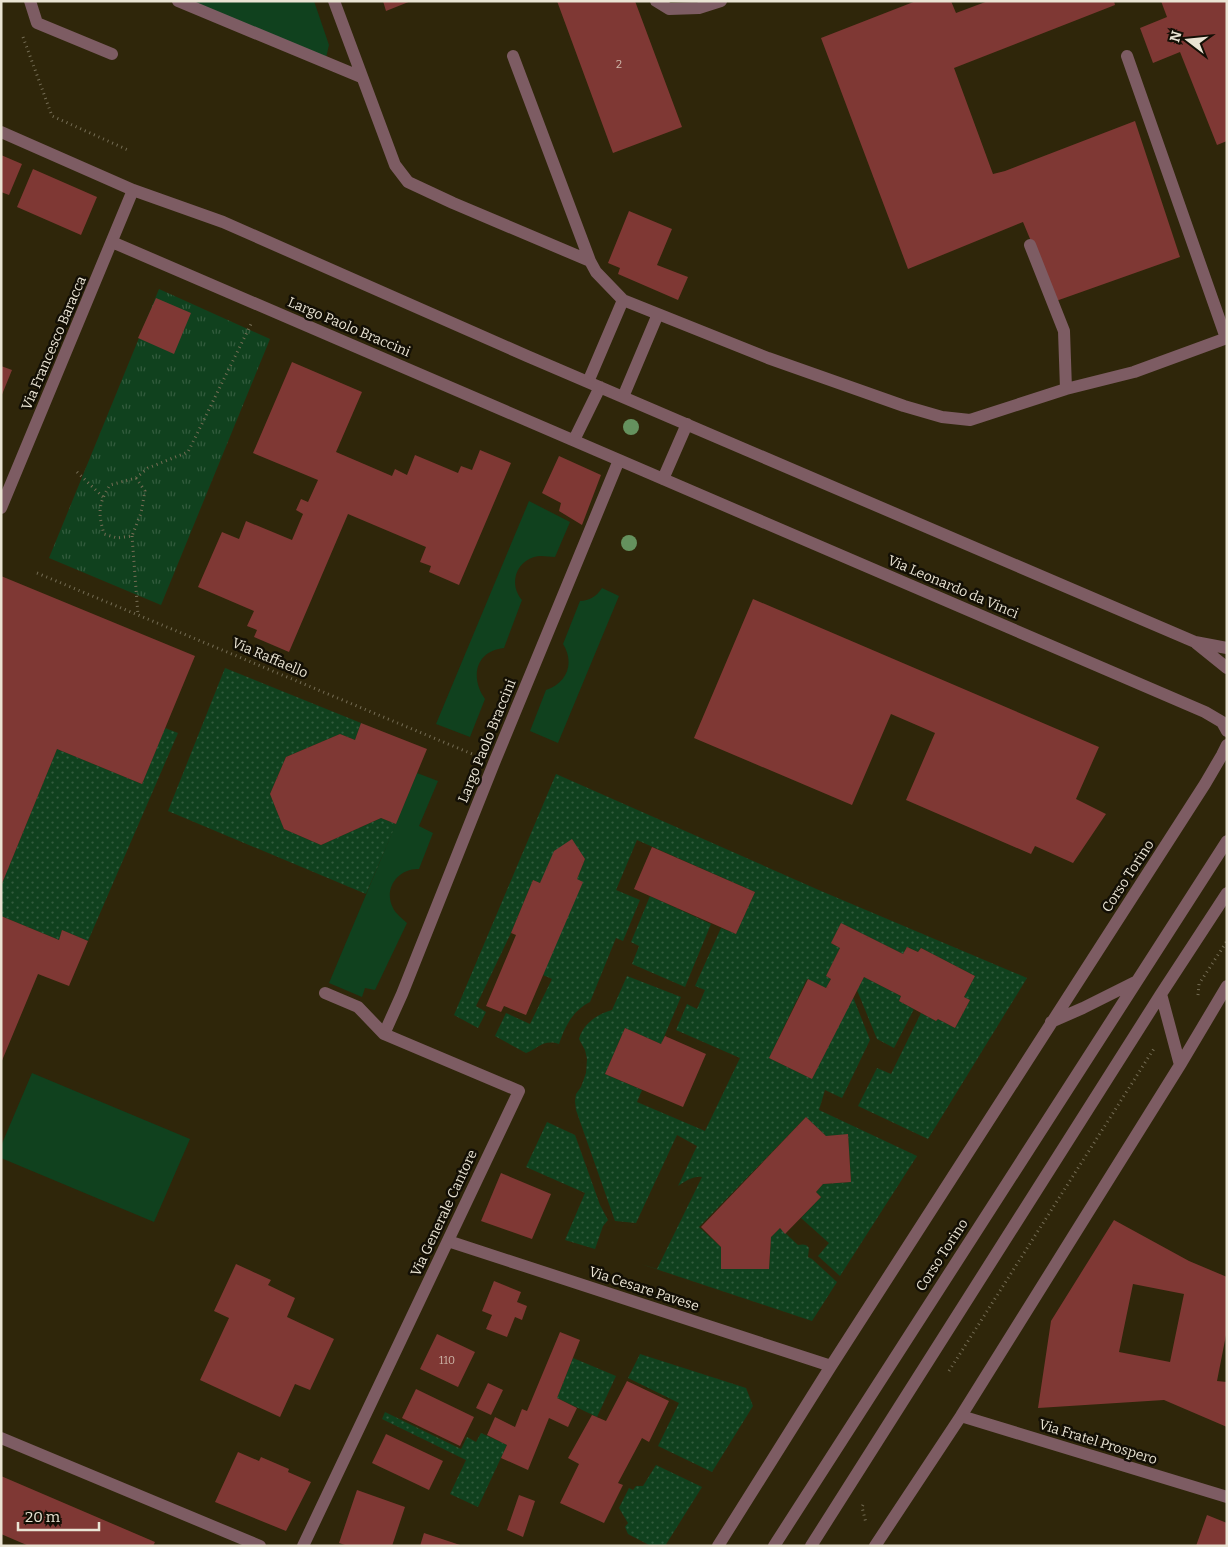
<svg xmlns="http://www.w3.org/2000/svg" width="1228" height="1547" viewBox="0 0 1228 1547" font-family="Bitter,serif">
<defs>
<pattern id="park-tufts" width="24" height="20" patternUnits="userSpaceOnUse" patternTransform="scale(1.25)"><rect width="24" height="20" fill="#10411e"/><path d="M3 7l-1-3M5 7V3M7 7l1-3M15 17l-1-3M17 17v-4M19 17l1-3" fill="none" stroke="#335c3e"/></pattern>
<pattern id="garden-dots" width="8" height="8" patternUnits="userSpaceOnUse" patternTransform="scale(1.25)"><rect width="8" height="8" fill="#10411e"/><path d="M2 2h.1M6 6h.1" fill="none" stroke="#335c3e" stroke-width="1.8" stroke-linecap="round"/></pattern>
</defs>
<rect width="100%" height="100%" fill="#2f260a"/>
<path fill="#10411e" d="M189,1H314L329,45L326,58Z
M529,501L570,522L555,557C548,557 541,555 534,557C515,563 509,585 522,600L504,648C475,651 470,678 485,699L470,737L436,724Z
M602,588L619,596L558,743L530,731L546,690C567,683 575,663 563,644L580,601C589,601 597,596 602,588Z
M417,773L438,781L419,826L433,833L419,869C398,868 383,889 393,908C396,914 402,918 407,923L375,990L365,988L362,997L329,983Z
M32,1073L190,1139L154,1222L1,1158V1146Z"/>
<path fill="url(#park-tufts)" d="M159,289L270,339L161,605L49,558Z"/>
<path fill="url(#garden-dots)" d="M225,668L361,723L355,740L340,734L286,757L270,794L284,829L321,845L381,818L396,824L366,894L168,811Z
M165,728L178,733L88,941L62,930L59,940L1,916V886L57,749L142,784Z
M556,774L821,891L1027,978L928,1139L858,1106L877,1068L891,1074L921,1013L936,1021L938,1019L955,1028L970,1000L964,997L975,976L921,948L918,952L907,947L903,954L841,923L831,943L840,948L826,976L831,979L826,988L807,979L769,1058L812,1079L853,997L870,1040L842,1098L825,1090L819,1110L917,1156L840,1276L818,1256L829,1243L801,1218L821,1197L816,1192L823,1184L851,1182L848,1135L826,1136L806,1117L699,1227L721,1247V1269H769L771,1237L780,1228L798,1245C802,1244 807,1244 809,1248L808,1257L812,1259L837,1282L812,1321L641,1264L657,1269L702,1177C693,1176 686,1181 678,1186L697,1146L677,1135L636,1223L615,1221L576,1110L575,1101L576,1094L581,1087L586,1073L587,1059L585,1050L579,1039C583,1024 597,1014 612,1010L627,976L681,997L661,1044L625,1028L605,1074L642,1090L637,1102L705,1131L740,1058L676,1030L687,1004L697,1009L705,990L695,986L721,928L736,934L755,892L637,840L616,890L640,900L623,941L616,938L590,1002C572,1011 565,1027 559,1044C543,1039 539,1048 526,1053L495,1036L506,1013L530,1024L552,979L543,975L577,879L585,859L572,840L540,883L533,880L511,933L476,1006L486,1012L478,1028L454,1015Z
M650,896L711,924L685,987L632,964L639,946L631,942Z
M864,977L901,996L899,1001L914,1009L894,1048L877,1039L857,990Z
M547,1122L575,1135L600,1205L608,1220L603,1226L595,1249L565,1240L585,1193L526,1167Z
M640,1354L746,1388L753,1406L712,1472L658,1446L679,1403L628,1378Z
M573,1358L616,1376L597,1417L557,1398Z
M385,1412L461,1449L467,1437L476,1442L481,1433L507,1445L478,1507L450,1494L466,1460L382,1419Z
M656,1465L702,1487L665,1546H651L628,1534L625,1527L628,1523L619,1508L629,1488L633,1490L636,1486H643Z"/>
<path fill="#7f3834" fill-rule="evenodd" d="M383,1H411L386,11Z
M557,1H635L682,127L613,153Z
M916,1H951L956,13L988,1H1114L1115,5L954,68L993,174L1005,171L1135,121L1180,257L1056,301L1023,222L908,269L821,38Z
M1161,1H1227V141L1217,145L1180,52L1153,63L1140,28L1167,17Z
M1,155L22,164L9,195L1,192Z
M33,169L97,197L81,235L17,207Z
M629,211L672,229L657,265L688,277L678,300L618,274L620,268L608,263Z
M156,298L191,313L174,354L138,338Z
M292,362L362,392L336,452L392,476L395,469L407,475L415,455L458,473L461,466L472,470L480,450L511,463L459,585L429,572L431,566L420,562L426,547L348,514L289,652L254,637L257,630L247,626L254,611L198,587L222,532L239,539L246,521L292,540L303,514L296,510L301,499L308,502L318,480L253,453Z
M1,366L12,370L1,397Z
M559,456L601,475L582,525L559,511L561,503L542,493Z
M1,576L195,656L142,784L57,749L1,886Z
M753,599L1099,747L1076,799L1106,814L1073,863L1035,846L1031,854L906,800L935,733L891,714L852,805L694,738Z
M361,723L427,749L396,824L381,818L321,845L284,829L270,794L286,757L340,734L355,740Z
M572,839L585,859L577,879L583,882L526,1015L504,1006L501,1012L486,1006L516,935L511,933L533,880L540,883L554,851Z
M652,847L755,892L736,934L634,889Z
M1,916L59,940L62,930L88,941L69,986L38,974L1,1063Z
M841,923L903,954L907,947L918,952L921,948L975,976L964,997L970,1000L955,1028L938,1019L936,1021L899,1001L901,996L864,977L812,1079L769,1058L808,979L826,988L831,979L826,976L840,948L831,943Z
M625,1028L661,1044L665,1036L706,1054L683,1107L605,1074Z
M806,1117L826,1136L848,1134L851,1182L823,1184L816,1192L821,1197L785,1234L780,1228L771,1237L769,1269H721V1247L701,1227Z
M501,1173L551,1194L532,1239L481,1221Z
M1114,1220L1189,1261L1227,1277V1330L1217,1381L1227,1382V1427L1164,1400L1038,1408L1051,1321ZM1133,1284L1184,1294L1170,1362L1119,1352Z
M236,1264L271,1280L268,1285L295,1298L287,1317L334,1339L310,1390L295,1384L280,1417L200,1380L229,1318L214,1311Z
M494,1281L521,1292L517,1302L527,1306L522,1320L515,1317L507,1337L486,1329L492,1315L482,1311Z
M560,1332L580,1340L557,1398L577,1408L568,1427L549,1418L528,1470L501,1458L507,1445L487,1435L495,1417L515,1427L522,1409L527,1411Z
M437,1334L475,1352L458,1387L420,1369Z
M627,1381L669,1401L649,1442L642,1438L618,1483L623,1485L604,1523L560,1503L579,1464L568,1458L592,1415L606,1421Z
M488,1383L503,1390L491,1415L476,1408Z
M416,1389L474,1417L460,1446L402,1418Z
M386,1434L443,1461L429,1490L372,1463Z
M238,1452L259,1461L261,1457L289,1469L288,1472L311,1482L286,1531L215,1502Z
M1,1476L155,1542L153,1546H29L1,1534Z
M357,1490L405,1507L392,1546H348L339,1543Z
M519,1495L535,1501L523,1537L507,1530Z
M1207,1515L1227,1523V1546H1196Z
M424,1533L460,1545V1546H420Z"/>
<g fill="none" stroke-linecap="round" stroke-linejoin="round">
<path stroke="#756d55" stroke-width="3" stroke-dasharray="1 4" stroke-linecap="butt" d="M23,37L52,116L128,150
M77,472L103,497
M136,478L145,491L141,513L132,536L117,538L104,534C98,513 98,504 110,485L136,478L148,468L188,452L251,324
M132,536L138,615
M37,573L477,756
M1198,995L1199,984L1227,941
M949,1371L1155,1047
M863,1505L862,1507L866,1523"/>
<path stroke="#7d5c63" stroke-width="12" d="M30,1L37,23L112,54
M178,1L361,77
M334,1L395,165L408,182L453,203L590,261
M656,1L669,9L699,8L721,1
M513,56L590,261L596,272L623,300L768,358L904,406L942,417L970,420L1066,389L1134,372L1227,338
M1127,56L1226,338
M1,132L133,190L223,222L527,356L1195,642L1227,648
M112,242L1205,712L1222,722L1227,731
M1030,245L1064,331L1066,389
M588,382L623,300
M623,397L658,314
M574,440L600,387
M663,479L687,424
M1,508L133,190
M1196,643L1227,668
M1161,994L1180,1065
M1051,1022L1083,1008L1137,981
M384,1034L402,994L494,763L619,460
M448,1241L831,1366
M961,1416L1227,1497
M1,1438L260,1546
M303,1546L519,1091L384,1034L358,1007L325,993
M718,1546L831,1366L1205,784L1222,755L1227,745
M774,1546L1227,841
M811,1546L1161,994L1227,893
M875,1546L961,1416L1180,1065L1227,986"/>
</g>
<g fill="#65915e">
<circle cx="631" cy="427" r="8"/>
<circle cx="629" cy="543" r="8"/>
</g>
<g text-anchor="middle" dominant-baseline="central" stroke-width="5" stroke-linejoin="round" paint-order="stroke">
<g font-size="11" fill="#cfb9ac">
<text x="619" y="64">2</text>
<text x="447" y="1360">110</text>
</g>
<g font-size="14" fill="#eae4d4" stroke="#130f05">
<text transform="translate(349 327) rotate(23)">Largo Paolo Braccini</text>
<text transform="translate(54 343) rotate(-67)">Via Francesco Baracca</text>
<text transform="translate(953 587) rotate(23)">Via Leonardo da Vinci</text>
<text transform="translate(270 658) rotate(23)">Via Raffaello</text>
<text transform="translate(487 741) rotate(-68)">Largo Paolo Braccini</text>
<text transform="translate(1128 876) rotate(-57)">Corso Torino</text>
<text transform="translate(444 1213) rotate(-65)">Via Generale Cantore</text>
<text transform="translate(942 1255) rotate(-57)">Corso Torino</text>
<text transform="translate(644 1289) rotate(18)">Via Cesare Pavese</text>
<text transform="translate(1098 1442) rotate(17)">Via Fratel Prospero</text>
</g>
</g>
<rect width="1228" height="1547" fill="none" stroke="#eae4d4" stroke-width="5"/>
<g transform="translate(1188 40) rotate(286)" stroke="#130f05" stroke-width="4" paint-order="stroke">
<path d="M0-4L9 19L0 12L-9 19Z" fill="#eae4d4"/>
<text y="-8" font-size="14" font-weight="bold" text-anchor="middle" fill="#eae4d4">N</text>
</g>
<path d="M18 1522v8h81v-8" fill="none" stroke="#eae4d4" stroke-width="2.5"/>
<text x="25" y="1522" font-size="15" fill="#eae4d4" stroke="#130f05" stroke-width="4" paint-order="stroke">20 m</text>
</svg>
